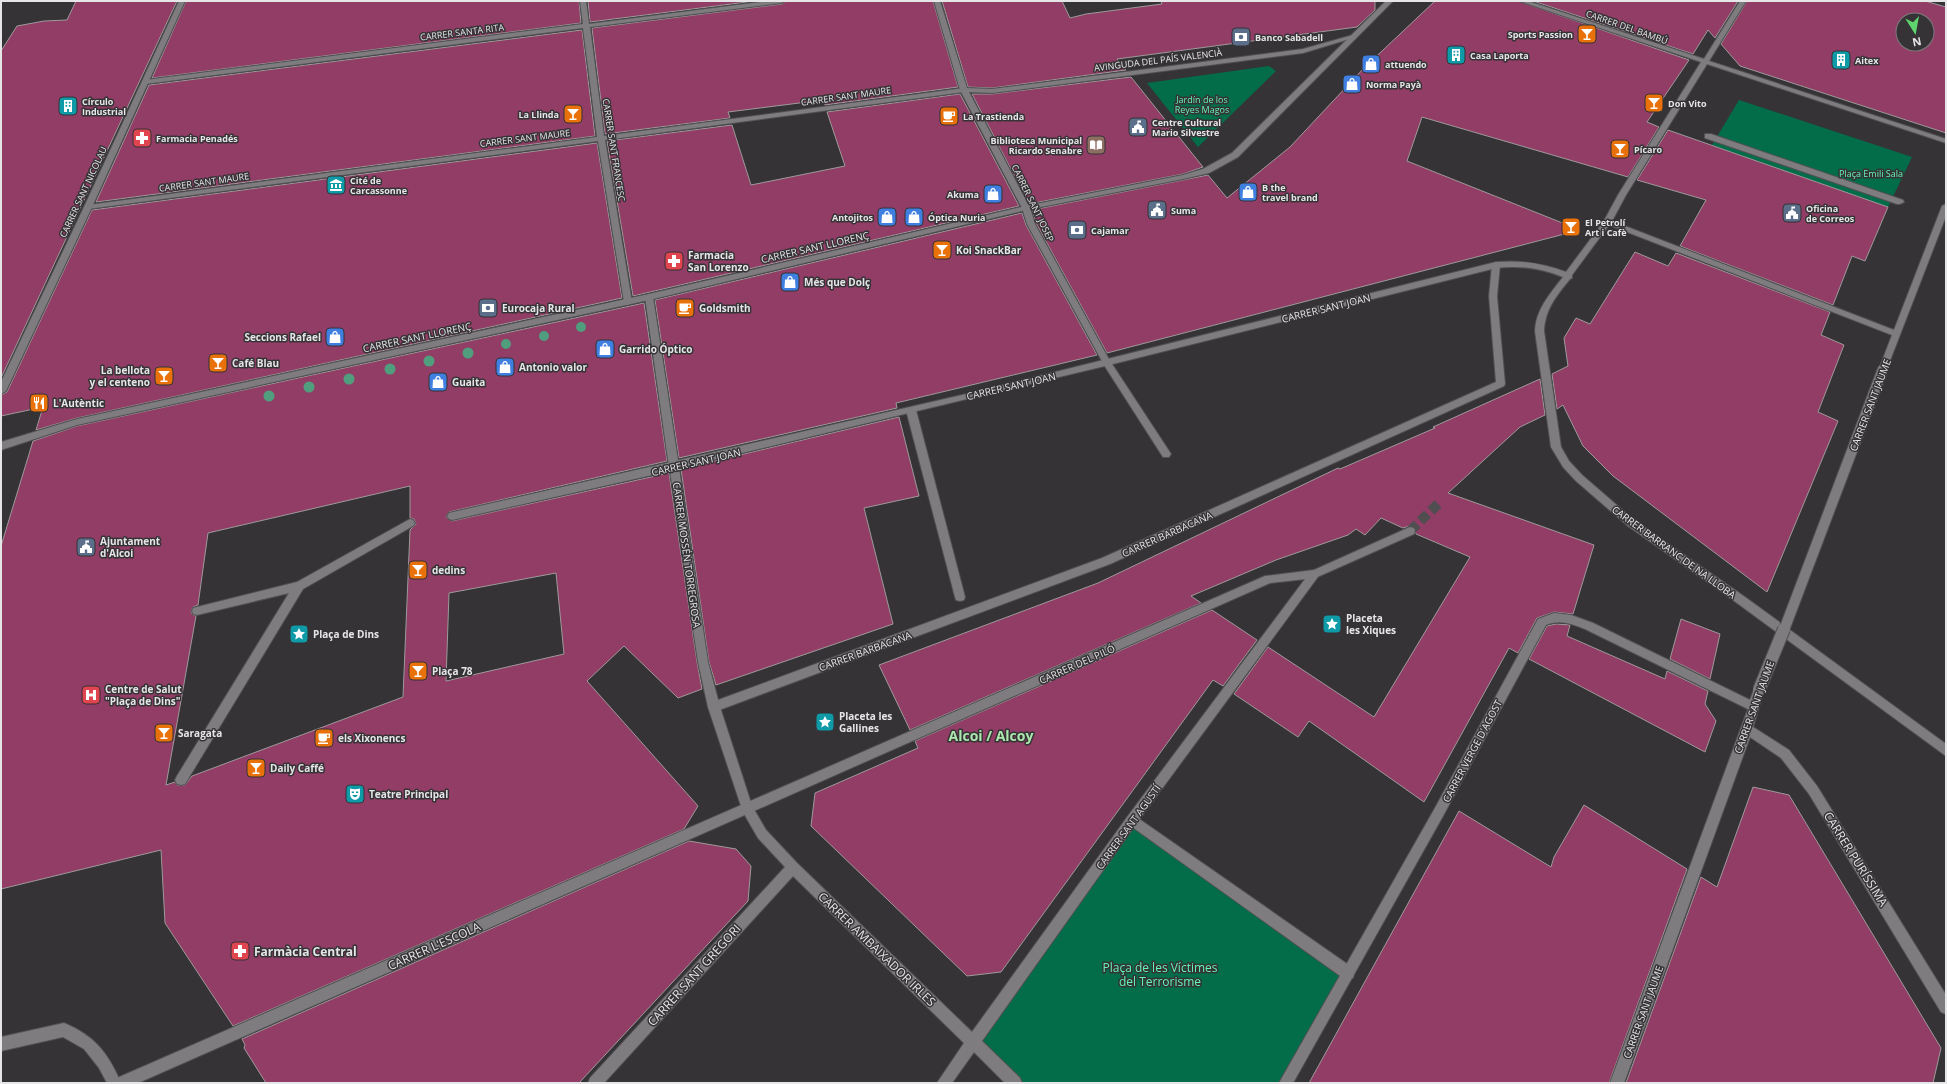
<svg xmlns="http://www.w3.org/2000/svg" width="1947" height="1084" viewBox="0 0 1947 1084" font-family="'Open Sans',sans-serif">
<rect width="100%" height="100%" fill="#353336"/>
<path fill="#036d49" d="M1269,66L1276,71L1198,147L1147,83Z
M1739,100L1912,157L1888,207L1712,145Z
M1132,820L1348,973L1286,1083H1015L974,1042Z"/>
<path fill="#913d65" stroke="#9e9a9b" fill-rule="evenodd" d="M76,1H177L1,378V51L17,26L44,21L67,20Z
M186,1H579L581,23L152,78Z
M588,1H755L590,22Z
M786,1H933L958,87L825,105L823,100L728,112L730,118L605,134L592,28L782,4Z
M942,1H1062L1070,18L1086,14L1162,4L1161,1H1375V10L1357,27L1117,59L1126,70L992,88L968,87Z
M1435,1H1518L1689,60L1647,122L1659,127L1628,177L1422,117L1407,161L1580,230L1107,353L1036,223L1032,210L1208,175L1227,198L1290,147L1364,68Z
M1533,1H1738L1715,38L1708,30L1693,54Z
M1747,1H1925L1946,7V133L1740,66L1721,44ZM1903,20H1927V44H1903Z
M582,30L595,136L96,202L149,85Z
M1131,77L1203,167L1183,174L1029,204L972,94H992Z
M960,94L1019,206L633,296L607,141L732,125L751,185L845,166L827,112Z
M1668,130L1888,207L1865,261L1852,256L1833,305L1680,246L1706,200L1637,180Z
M597,143L622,298L77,418L36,430L43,407L1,416V395L7,392L92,210Z
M1022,213L1026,225L1097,355L896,403L897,408L679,458L655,300Z
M1635,252L1668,266L1676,253L1830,312L1821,335L1844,345L1818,412L1838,421L1767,592L1613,476L1583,446L1563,405L1557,409L1552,374L1568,366L1564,338L1576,318L1590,324Z
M644,303L667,461L449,512L446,517L452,521L669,473L697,662L702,689L678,698L624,646L587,681L698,806L684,829L233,1026L165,923L161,850L1,889V546L33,441L77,426ZM410,486V518L414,519L416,524L410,530L403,697L192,776L185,785H177L175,782L166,785L196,616L192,614L191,611L193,607L198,605L208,533ZM556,573L564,654L446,681L449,593Z
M1540,379L1545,415L1520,427L1448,493L1594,545L1573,614L1554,612L1537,618L1518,653L1509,648L1424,802L1309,721L1298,737L1234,694L1268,647L1374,717L1470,557L1416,534L1414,527L1409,526L1403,528L1381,518L1365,535L1356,529L1348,535L1276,560L1191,596L1201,603L910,730L879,665L1098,583L1338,468L1340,469L1435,428L1433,427Z
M899,417L919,496L864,508L893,624L716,685L709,662L681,469Z
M1212,610L1257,640L1223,686L1213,680L1001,972L967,976L811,826L815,793L918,748L915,741Z
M1681,619L1720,634L1710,679L1670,659Z
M1556,624L1570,625L1567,636L1665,679L1667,671L1708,691L1705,704L1716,721L1705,752L1529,659L1547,626Z
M1753,787L1789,795L1941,1048L1933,1083H1626L1701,877L1717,887Z
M1584,805L1687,869L1609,1083H1309L1459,811L1551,867L1554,857Z
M689,841L736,849L751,866L748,901L579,1083H266L244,1048L245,1045L242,1039Z"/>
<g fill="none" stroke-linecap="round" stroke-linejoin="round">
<path stroke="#504e51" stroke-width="10" stroke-dasharray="10 4.5" stroke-linecap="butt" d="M1410,531L1439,503"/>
<defs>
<path id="service" d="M1107,360L1110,361L1169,451L1171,454L1169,457H1163L1104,365L1103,363L1104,361Z
M911,407L916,410L965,597L964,600L960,601L956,600L955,597L906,410Z"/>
<path id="pedestrian" d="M580,1H586L589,24L767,1H785L782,3L590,27L604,136L964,88L968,90L964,92L605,140L632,302L628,305L624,302L598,141L88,209L84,207L88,205L597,137L583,28L145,84L142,82L145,80L583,24Z
M1705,134H1711L1903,200L1904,202L1900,204H1897L1705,138Z
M1023,206H1029L1030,208L1035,224L1111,363L1110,365L1107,366L1103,363L1027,224L1022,208Z
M1496,262L1500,265L1497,296L1505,384L1504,386L1110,564L714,712L710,711L708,707L710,703L1102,558L1496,382L1489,296L1492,265Z
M649,294L653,297L679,467L674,471L669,467L645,297Z
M410,519L413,520L415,523L413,526L303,589L185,784L181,785L177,784L175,780L177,776L289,593L197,615L193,614L192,611L193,608L297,582Z
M1410,527L1414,528L1415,531L1414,534L1315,578L1270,583L138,1083H115L117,1078L1265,576L1314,570Z
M1132,814L1353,968L1354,973L1353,978L1348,979L1343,978L1128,824L1126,820L1128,816Z"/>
<path id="minor" d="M934,1H940L967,88L992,89L1303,49L1353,35L1356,37L1303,53L992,93L969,92L1030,208L1026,210L1022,208L960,90Z
M1519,1H1528L1704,59L1740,1H1746L1709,61L1946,139V143L1707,64L1626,195L1612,221L1894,330L1942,206L1946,204V216L1886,371H1880L1879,369L1892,335L1609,225L1572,275V278L1570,279C1557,295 1545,309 1544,331L1561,447L1569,461L1582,475L1634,520L1745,597L1946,744V756L1737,603L1628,526L1576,481L1563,467L1551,447L1535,331C1536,309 1550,294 1563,277C1540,268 1520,265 1496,268L1105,366L679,468L708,662L720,707L752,806L766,830L797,863L972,1032L1128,816L1311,571L1315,570L1319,571L1320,574L1136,824L982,1041L1020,1078L1022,1083H1005L974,1052L952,1083H937L964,1043L793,876L604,1083H588L590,1078L785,867L758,838L743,812L708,707L698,662L670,471L452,520L449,519L447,516L449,513L975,392L1496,262C1521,260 1542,263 1566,272L1604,221L1618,195L1701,62Z
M1554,613L1571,615L1593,623L1750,700L1755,687L1759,685L1763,687L1764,690L1753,727L1789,750L1817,786L1946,995V1014L1941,1012L1809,794L1781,758L1750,737L1624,1083H1610L1748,709L1585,629C1572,624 1559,619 1546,625L1443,816L1293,1083H1279L1435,808L1538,619Z"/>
<path id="tertiary" d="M179,1H185L92,207L6,391L1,394V382L84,207Z"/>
<path id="secondary" d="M1386,1H1393L1238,157L1209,173L1183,179L1026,210L649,300L77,425L1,450V442L77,419L649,294L1026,206L1183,175L1203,169L1232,153Z
M64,1023C95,1036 108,1053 121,1083H107L99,1068L84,1049L63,1037L1,1051V1037Z"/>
</defs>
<use href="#service" stroke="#515052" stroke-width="2"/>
<use href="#pedestrian" stroke="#515052" stroke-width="2"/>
<use href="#minor" stroke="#515052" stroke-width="2"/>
<use href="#tertiary" stroke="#515052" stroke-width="2"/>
<use href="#secondary" stroke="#515052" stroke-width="2"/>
<use href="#service" fill="#7e7c7f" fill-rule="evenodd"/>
<use href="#pedestrian" fill="#7e7c7f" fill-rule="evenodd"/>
<use href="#minor" fill="#7e7c7f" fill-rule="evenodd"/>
<use href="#tertiary" fill="#7e7c7f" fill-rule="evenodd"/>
<use href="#secondary" fill="#7e7c7f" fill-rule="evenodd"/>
<defs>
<path id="minor-bridge-far1" d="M1784,630L1883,369"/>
<path id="minor-bridge" d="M1759,690L1784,629"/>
</defs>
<use href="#minor-bridge-far1" stroke="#515052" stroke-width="12" stroke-linecap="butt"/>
<use href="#minor-bridge" stroke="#515052" stroke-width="14" stroke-linecap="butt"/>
<use href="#minor-bridge-far1" stroke="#7e7c7f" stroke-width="10"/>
<use href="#minor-bridge" stroke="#7e7c7f" stroke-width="12"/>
</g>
<g fill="#509e7d">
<circle cx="581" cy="327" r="5"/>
<circle cx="544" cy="336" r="5"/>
<circle cx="506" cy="344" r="5"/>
<circle cx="468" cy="353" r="5.5"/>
<circle cx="429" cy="361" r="5.5"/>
<circle cx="390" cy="369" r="5.5"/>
<circle cx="349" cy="379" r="5.5"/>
<circle cx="309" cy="387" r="5.5"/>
<circle cx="269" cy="396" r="5.5"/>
</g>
<defs>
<symbol id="bar-square" viewBox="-11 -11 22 22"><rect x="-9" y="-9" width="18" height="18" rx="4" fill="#e8710a" stroke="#353336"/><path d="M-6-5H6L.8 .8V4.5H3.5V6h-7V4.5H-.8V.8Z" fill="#fff"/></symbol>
<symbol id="bank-square" viewBox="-11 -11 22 22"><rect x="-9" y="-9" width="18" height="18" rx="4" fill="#5c6f8a" stroke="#353336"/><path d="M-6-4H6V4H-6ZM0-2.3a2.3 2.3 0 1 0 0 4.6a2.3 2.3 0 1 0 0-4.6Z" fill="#fff"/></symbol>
<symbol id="building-square" viewBox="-11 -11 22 22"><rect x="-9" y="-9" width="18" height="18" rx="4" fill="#0f9aa8" stroke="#353336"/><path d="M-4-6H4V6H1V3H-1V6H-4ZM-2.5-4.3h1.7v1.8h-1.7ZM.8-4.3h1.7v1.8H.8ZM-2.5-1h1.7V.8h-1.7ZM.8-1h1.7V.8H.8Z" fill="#fff"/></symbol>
<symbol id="shop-square" viewBox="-11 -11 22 22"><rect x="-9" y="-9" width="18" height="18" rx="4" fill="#3f7fe0" stroke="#353336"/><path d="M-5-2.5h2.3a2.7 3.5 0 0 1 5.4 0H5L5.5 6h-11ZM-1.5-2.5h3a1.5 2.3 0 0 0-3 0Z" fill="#fff"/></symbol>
<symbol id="cafe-square" viewBox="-11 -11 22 22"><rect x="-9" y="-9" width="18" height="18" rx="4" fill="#e8710a" stroke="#353336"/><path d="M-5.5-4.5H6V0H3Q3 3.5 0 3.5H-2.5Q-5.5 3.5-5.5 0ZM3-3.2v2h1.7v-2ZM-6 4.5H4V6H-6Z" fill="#fff"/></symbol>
<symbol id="civic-square" viewBox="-11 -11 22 22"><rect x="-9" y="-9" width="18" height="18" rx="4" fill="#5c6f8a" stroke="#353336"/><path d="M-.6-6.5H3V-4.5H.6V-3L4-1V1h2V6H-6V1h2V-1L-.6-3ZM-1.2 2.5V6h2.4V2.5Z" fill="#fff"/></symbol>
<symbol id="pharmacy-square" viewBox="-11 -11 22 22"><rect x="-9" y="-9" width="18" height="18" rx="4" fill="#e0444e" stroke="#353336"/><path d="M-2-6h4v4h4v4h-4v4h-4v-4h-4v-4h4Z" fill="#fff"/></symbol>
<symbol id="library-square" viewBox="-11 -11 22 22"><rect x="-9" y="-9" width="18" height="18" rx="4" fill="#8d6e63" stroke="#353336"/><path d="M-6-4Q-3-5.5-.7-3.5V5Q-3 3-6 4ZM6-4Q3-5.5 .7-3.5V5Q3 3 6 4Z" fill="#fff"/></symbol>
<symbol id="museum-square" viewBox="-11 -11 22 22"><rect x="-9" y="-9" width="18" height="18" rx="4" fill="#0f9aa8" stroke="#353336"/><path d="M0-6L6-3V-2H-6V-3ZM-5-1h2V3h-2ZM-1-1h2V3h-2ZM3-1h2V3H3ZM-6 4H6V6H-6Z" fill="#fff"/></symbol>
<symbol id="restaurant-square" viewBox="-11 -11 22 22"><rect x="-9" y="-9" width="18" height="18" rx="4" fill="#e8710a" stroke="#353336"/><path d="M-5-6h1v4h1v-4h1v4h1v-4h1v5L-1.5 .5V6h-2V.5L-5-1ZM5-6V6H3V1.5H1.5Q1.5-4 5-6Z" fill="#fff"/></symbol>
<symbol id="sight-square" viewBox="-11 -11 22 22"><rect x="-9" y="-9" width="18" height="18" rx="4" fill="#0f9aa8" stroke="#353336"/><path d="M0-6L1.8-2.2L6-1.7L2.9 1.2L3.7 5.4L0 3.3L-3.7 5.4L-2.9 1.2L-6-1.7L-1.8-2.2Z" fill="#fff"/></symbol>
<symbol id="hospital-square" viewBox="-11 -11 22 22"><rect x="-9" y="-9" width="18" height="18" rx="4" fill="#e0444e" stroke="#353336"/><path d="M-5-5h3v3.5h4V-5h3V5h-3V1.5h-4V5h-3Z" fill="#fff"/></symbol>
<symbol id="theatre-square" viewBox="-11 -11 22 22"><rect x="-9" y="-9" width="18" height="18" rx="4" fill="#0f9aa8" stroke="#353336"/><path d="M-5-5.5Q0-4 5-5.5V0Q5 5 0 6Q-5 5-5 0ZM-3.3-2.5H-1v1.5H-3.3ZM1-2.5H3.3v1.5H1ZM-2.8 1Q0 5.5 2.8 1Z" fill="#fff"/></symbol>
</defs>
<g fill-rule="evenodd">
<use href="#bar-square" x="1576" y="23" width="22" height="22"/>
<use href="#bank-square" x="1230" y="26" width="22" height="22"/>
<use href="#building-square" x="1445" y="44" width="22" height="22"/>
<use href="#building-square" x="1830" y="49" width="22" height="22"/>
<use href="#shop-square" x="1360" y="53" width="22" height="22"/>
<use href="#shop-square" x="1341" y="73" width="22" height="22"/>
<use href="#bar-square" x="1643" y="92" width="22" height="22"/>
<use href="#building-square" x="57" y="95" width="22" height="22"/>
<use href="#bar-square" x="562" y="103" width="22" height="22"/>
<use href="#cafe-square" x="938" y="105" width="22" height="22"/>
<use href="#civic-square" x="1127" y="116" width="22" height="22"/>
<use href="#pharmacy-square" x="131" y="127" width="22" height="22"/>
<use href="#library-square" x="1085" y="134" width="22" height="22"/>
<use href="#bar-square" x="1609" y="138" width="22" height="22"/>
<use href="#museum-square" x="325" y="174" width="22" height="22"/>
<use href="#shop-square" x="1237" y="181" width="22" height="22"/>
<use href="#shop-square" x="982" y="183" width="22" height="22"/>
<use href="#civic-square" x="1146" y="199" width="22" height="22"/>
<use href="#civic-square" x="1781" y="202" width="22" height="22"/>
<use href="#shop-square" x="876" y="206" width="22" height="22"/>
<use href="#shop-square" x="903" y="206" width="22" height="22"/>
<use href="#bar-square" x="1560" y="216" width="22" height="22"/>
<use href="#bank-square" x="1066" y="219" width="22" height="22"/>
<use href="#bar-square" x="931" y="239" width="22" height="22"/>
<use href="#pharmacy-square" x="663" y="250" width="22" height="22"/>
<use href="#shop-square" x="779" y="271" width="22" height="22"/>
<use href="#bank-square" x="477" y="297" width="22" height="22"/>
<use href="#cafe-square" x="674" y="297" width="22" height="22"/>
<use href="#shop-square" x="324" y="326" width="22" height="22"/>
<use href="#shop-square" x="594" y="338" width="22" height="22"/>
<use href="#bar-square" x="207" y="352" width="22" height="22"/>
<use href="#shop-square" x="494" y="356" width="22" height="22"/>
<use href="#bar-square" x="153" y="365" width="22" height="22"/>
<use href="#shop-square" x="427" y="371" width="22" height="22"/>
<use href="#restaurant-square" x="28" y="392" width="22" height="22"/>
<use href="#civic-square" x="75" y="536" width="22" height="22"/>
<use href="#bar-square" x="407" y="559" width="22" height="22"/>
<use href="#sight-square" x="1321" y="613" width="22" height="22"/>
<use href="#sight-square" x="288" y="623" width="22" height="22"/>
<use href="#bar-square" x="407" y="660" width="22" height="22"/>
<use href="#hospital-square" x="80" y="684" width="22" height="22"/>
<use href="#sight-square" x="814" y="711" width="22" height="22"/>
<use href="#bar-square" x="153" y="722" width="22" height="22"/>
<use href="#cafe-square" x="313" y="727" width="22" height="22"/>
<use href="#bar-square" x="245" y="757" width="22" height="22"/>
<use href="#theatre-square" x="344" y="783" width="22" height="22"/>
<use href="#pharmacy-square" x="229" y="940" width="22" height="22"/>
</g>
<g text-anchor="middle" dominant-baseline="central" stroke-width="3" stroke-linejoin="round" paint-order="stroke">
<g font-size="9" fill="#e6e5e7" stroke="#353336">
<text transform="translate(1627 27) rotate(19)">CARRER DEL BAMBÚ</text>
<text transform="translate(462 32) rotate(-7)">CARRER SANTA RITA</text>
<text transform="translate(1158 60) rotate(-7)">AVINGUDA DEL PAÍS VALENCIÀ</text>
<text transform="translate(846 96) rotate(-8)">CARRER SANT MAURE</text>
<text transform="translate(525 138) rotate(-7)">CARRER SANT MAURE</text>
<text transform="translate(614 150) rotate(81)">CARRER SANT FRANCESC</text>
<text transform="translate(204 182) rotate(-8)">CARRER SANT MAURE</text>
<text transform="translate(83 192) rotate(-65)">CARRER SANT NICOLAU</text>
<text transform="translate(1033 203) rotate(64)">CARRER SANT JOSEP</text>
</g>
<g font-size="9" font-weight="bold" fill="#e6e5e7" stroke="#353336" text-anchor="start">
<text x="1573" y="34" text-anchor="end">Sports Passion</text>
<text x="1255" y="37">Banco Sabadell</text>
<text x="1470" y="55">Casa Laporta</text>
<text x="1855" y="60">Aitex</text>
<text x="1385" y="64">attuendo</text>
<text x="1366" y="84">Norma Payà</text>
<text x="82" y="101">Círculo<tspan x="82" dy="10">Industrial</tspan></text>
<text x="1668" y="103">Don Vito</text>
<text x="559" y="114" text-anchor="end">La Llinda</text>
<text x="963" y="116">La Trastienda</text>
<text x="1152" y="122">Centre Cultural<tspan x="1152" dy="10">Mario Silvestre</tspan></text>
<text x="156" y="138">Farmacia Penadés</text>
<text x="1082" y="140" text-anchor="end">Biblioteca Municipal<tspan x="1082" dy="10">Ricardo Senabre</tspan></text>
<text x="1634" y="149">Pícaro</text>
<text x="350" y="180">Cité de<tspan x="350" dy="10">Carcassonne</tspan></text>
<text x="1262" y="187">B the<tspan x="1262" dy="10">travel brand</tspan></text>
<text x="979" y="194" text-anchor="end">Akuma</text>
<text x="1806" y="208">Oficina<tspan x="1806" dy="10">de Correos</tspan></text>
<text x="1171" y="210">Suma</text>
<text x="873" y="217" text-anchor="end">Antojitos</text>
<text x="928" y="217">Óptica Nuria</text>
<text x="1585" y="222">El Petrolí<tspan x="1585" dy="10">Art i Cafè</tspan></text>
<text x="1091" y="230">Cajamar</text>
</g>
<g font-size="9" fill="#67f5b7" stroke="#353336">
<text x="1202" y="99">Jardín de los<tspan x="1202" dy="10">Reyes Magos</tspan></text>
<text x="1871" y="173">Plaça Emili Sala</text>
</g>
<g font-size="10" fill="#e6e5e7" stroke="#353336">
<text transform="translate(815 247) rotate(-13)">CARRER SANT LLORENÇ</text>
<text transform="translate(1326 308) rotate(-14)">CARRER SANT JOAN</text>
<text transform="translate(417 337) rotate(-12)">CARRER SANT LLORENÇ</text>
<text transform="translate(1011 386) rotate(-13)">CARRER SANT JOAN</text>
<text transform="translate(1870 405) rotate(-69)">CARRER SANT JAUME</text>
<text transform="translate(696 462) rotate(-13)">CARRER SANT JOAN</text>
<text transform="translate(1167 534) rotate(-24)">CARRER BARBACANA</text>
<text transform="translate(1674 552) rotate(36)">CARRER BARRANC DE NA LLOBA</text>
<text transform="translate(687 555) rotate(82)">CARRER MOSSÉN TORREGROSA</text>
<text transform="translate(865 651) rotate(-20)">CARRER BARBACANA</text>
<text transform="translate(1077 664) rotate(-24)">CARRER DEL PILÓ</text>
<text transform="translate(1754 707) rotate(-70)">CARRER SANT JAUME</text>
<text transform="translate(1472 751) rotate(-62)">CARRER VERGE D'AGOST</text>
<text transform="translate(1128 827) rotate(-54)">CARRER SANT AGUSTÍ</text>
<text transform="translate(1643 1012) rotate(-70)">CARRER SANT JAUME</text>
</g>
<g font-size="10" font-weight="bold" fill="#e6e5e7" stroke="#353336" text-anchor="start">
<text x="956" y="250">Koi SnackBar</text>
<text x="688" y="255">Farmacia<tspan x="688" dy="12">San Lorenzo</tspan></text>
<text x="804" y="282">Més que Dolç</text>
<text x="502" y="308">Eurocaja Rural</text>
<text x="699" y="308">Goldsmith</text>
<text x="321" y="337" text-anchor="end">Seccions Rafael</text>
<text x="619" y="349">Garrido Óptico</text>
<text x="232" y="363">Café Blau</text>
<text x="519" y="367">Antonio valor</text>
<text x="150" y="370" text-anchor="end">La bellota<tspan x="150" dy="12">y el centeno</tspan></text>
<text x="452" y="382">Guaita</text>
<text x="53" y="403">L'Autèntic</text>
<text x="100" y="541">Ajuntament<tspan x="100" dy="12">d'Alcoi</tspan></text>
<text x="432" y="570">dedins</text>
<text x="1346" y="618">Placeta<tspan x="1346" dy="12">les Xiques</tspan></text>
<text x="313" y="634">Plaça de Dins</text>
<text x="432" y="671">Plaça 78</text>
<text x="105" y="689">Centre de Salut<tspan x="105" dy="12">"Plaça de Dins"</tspan></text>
<text x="839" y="716">Placeta les<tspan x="839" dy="12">Gallines</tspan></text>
<text x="178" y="733">Saragata</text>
<text x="338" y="738">els Xixonencs</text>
<text x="270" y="768">Daily Caffé</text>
<text x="369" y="794">Teatre Principal</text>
</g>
<g font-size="12" fill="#e6e5e7" stroke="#353336">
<text transform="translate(1856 859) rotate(58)">CARRER PURÍSSIMA</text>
<text transform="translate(434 946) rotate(-24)">CARRER L'ESCOLA</text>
<text transform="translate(877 949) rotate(44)">CARRER AMBAIXADOR IRLES</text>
<text transform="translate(694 975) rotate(-48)">CARRER SANT GREGORI</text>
</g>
<g font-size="12" font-weight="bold" fill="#e6e5e7" stroke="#353336" text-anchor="start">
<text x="254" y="951">Farmàcia Central</text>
</g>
<g font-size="12" fill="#67f5b7" stroke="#353336">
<text x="1160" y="967">Plaça de les Víctimes<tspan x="1160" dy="14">del Terrorisme</tspan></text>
</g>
<g font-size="14" font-weight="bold" fill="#ace8ae" stroke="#353336">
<text x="991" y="735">Alcoi / Alcoy</text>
</g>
</g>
<rect width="1947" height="1084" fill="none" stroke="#e6e5e7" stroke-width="4"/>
<g transform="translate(1915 32) rotate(169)"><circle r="19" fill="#353336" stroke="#7c7a7d"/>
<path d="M0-3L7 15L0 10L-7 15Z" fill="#5ed56c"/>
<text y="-6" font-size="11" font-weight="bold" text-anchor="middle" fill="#e6e5e7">N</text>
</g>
</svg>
